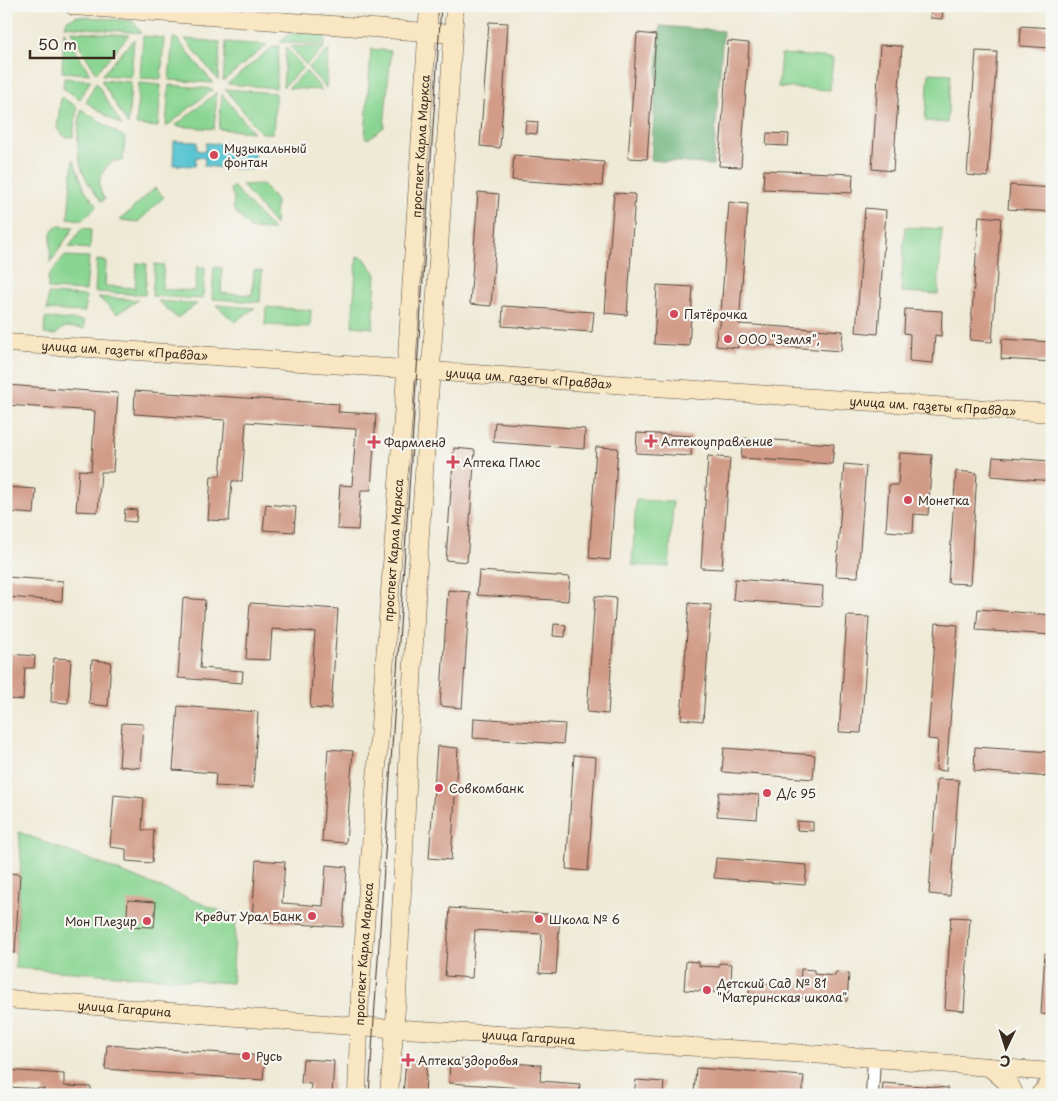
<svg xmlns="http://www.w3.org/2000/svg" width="1058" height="1101" viewBox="0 0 1058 1101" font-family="'Playpen Sans',sans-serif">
<rect width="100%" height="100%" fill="#f6f6f2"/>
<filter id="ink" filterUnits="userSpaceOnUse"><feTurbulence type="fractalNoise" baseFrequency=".02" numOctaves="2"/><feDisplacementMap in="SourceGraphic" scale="10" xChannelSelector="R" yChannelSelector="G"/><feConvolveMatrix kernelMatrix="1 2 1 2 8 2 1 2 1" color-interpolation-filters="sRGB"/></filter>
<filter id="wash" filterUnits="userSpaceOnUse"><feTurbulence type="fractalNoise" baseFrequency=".0096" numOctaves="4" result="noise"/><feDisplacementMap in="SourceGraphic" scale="20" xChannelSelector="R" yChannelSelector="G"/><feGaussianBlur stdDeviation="1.12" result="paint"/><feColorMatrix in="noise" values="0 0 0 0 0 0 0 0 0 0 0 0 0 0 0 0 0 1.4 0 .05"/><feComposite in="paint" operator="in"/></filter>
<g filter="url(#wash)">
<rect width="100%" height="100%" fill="#efead6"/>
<path fill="#8ad593" stroke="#628058" d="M78,16L133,21L141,33L65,26L67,20Z
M64,31L90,74L62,72Z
M71,31L129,35L96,73Z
M292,32L325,35V45L280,42Z
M143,36L164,38L161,79L140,78Z
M173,38L177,39L213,83L169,80Z
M134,39L131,77L102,75Z
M185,39L220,42L218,80Z
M226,42L267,45L223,81Z
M274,46H279L276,88L227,84Z
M290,46L325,47L306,65Z
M286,47L303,68L283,87Z
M371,49L391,51L384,127L368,139L365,137Z
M329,50L326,88L308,68Z
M781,54L833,58L830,90L778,87Z
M306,71L322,90L288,88Z
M929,73L951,74L947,123L925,121Z
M64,78L91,80L80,99L63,88Z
M101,80L131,82L128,125Z
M96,82L122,126L86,102Z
M139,83L161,85L158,127L136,125Z
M169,85L213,89L166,127Z
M225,89L276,93L273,133H261Z
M217,92L214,129L175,126Z
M222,94L253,132L219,129Z
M61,97L77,107L73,137H65L57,129Z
M81,109L125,138L123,161H113C101,170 94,186 105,199L102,202C75,170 75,148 81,109Z
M73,159L85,190L97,206L82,220L68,218Z
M262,184L276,201L275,225L242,185Z
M233,186L273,230L251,229L233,209L234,198L230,189Z
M155,188L164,197L138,222L120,220Z
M56,226L74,227L50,263L51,233Z
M905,227L942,229L938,294L901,292Z
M82,228L91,229L90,249L69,247Z
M64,256L89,257L86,291L48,289V277Z
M357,256L364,258L376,274L373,328L352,326Z
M97,260L106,261L105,286L135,288L137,263L147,264L145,295L95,292Z
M155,264L164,265L162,289L195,291L197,267H205L203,299L152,296Z
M214,267L222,268L221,293L252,295L254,270L262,271L260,302L212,299Z
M48,294L86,296L85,312L47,310Z
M98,297L138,300L117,314Z
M158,301L197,304L177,318Z
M216,305L255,308L235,322Z
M266,307L311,310L310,327L265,325Z
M45,318L84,321V329L65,327L55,335L44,334Z
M636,500L673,502L669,567L632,565Z
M19,832L236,917L232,983L15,968L21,857Z"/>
<path fill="#6fb67d" stroke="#55704e" d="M660,26L723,31L713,165L651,160Z"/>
<path fill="#58c4d1" stroke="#4a7778" d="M174,141L197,142V150L205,151L206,143L226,144V152L233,153L234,145L255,146L253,169L232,168L233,160L225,159L224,168L204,166L205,158L196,157L195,166L173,165Z"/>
<g id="blocks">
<path fill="#d19b87" d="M931,6L943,7L942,19L930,18Z
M489,22L508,23L500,148L480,146Z
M1021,26L1052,28V48L1020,46Z
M637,33L656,35L647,159L628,158Z
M728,41L749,43L741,167L719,166Z
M880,45L902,46L893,171L872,169Z
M976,51L997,52L988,177L967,175Z
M526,121L538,122L537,134L525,133Z
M767,133L789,134L788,146L766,145Z
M514,155L604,162L602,186L512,180Z
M764,170L853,174L852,193L763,189Z
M1010,185L1052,188V212L1008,209Z
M478,192L499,194L491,306L470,304Z
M614,193L635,194L627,315L605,313Z
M729,202L748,204L739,324L843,331L841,351L738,343V348L716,346L717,329L720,326Z
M865,208L886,210L878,334L856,332Z
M979,216L1001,218L992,342L970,340Z
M657,285L693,287L689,346L654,344Z
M503,306L594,312L592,332L502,326Z
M905,309L942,311L941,336L935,335L933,363L909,361L910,334L904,333Z
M1002,339L1052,342V362L1001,359Z
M6,385L118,393L113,472H101L98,512L76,511L79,470L91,471L95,411L6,405Z
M135,391L339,404L338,412L376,414L371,490H361L358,530L337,529L340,485L352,486L356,429L246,422L242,481H232L229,521L208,520L211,476H220L225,420L134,414Z
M495,422L585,429L584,449L493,442Z
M637,433L692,436L691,456L636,453Z
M743,438L834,444L832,464L741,458Z
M596,447L618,448L610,560L589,558Z
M454,448L475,450L467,562L446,560Z
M900,453L932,455L928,515L914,514L913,533L886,531L889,485H898Z
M708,456L730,458L722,569L701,568Z
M993,457L1052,461V481L991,476Z
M844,464L866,466L858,577L836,576Z
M956,471L977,473L970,584L948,583Z
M6,487L36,489L34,514L6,512Z
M266,504L296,507L294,532L263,530Z
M125,509L137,510L136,522L124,521Z
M479,571L570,577L568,601L477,595Z
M6,577L63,581L62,601L6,597Z
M735,579L823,586L822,606L733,600Z
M448,590L470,592L462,708L440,706Z
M595,596L616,598L608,714L587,712Z
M183,598L205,600L200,668L243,671L242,683L178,678Z
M250,603L338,609L331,709L310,708L315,632L272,629L270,660L246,659Z
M689,603L711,605L703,721L681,719Z
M978,609L1052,615V635L976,630Z
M847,616L869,617L861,733L839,732Z
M936,623L958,625L946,771L936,770L938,740L928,739Z
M554,624L566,625L565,637L553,636Z
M9,654L35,656L34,668H25L23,700L6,699Z
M54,658L71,659L68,703L51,702Z
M92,660L111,662L108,706L89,704Z
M178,706L258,712L253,788L215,786L216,773L173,770Z
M474,718L565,724L563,744L473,738Z
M122,723L143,724L140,768L119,766Z
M437,746L458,748L451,860L429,858Z
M975,747L1052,752V777L974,771Z
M724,748L815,755L813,779L722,772Z
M328,749L353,751L346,843L322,841Z
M574,755L596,757L588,871L566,869Z
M937,779L959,780L950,896L929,894Z
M719,792L759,795L757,819L717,816Z
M114,795L144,798L142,830H154L152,863L126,861V849L110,847Z
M797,821L813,822V831L797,830Z
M716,858L807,865L805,885L714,878Z
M256,860L285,862L282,903L323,906L326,865L347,867L343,927L252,921Z
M6,873L20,874L15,953L6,952Z
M128,900L156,902L154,927L126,926Z
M450,908L560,915L556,974L539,973L542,934L475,930L472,978L445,976Z
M951,917L970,918L964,1011L945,1009Z
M1045,953L1052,954V1015L1041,1014Z
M686,961L699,962V966L719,967V963L732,964L730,993L684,990Z
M801,969L814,970V974L835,976L836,972L849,973L847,1001L749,994L750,982L800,986Z
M107,1045L265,1056L263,1080L105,1069Z
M303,1059L334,1061L332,1095H310L311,1084L301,1083Z
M450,1059L541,1065L540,1081L580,1084L579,1095H553V1090L449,1083Z
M406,1060L427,1061L425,1095H403Z
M696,1068L804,1076L802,1095H694Z
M6,1070L64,1074V1086L91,1087V1095H43L44,1089L6,1087Z
M636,1080L664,1082L663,1095H634Z
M883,1083L948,1088L947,1095H882Z"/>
</g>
</g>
<g filter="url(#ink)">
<use href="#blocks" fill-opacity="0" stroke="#56473a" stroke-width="1"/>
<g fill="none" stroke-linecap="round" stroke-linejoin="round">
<defs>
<path id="street" d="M872,1095L874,1058"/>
<g id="secondary">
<path d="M74,6L453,34"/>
<path id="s1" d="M6,343C355,363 703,393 1052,413"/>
<path id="s2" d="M6,999L339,1025L874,1058L1052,1072"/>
<path d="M989,1067L1010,1085L1015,1095"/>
<path id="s3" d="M357,1095L360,993L404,404L429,6"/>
<path d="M389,1095L397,996L417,579L455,6"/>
<path d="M1039,1095L1052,1081"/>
</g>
</defs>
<use href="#street" stroke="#56473a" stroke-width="14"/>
<use href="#secondary" stroke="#56473a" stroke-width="19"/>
<use href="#street" stroke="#fff" stroke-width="12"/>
<use href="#secondary" stroke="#f9e7c3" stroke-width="18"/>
<path stroke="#3b2a1e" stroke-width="1" d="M369,1095L441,6"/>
</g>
</g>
<g fill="#d1495b" stroke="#f6f6f2" stroke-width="2">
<circle cx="214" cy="155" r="5"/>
<circle cx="674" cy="314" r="5"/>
<circle cx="728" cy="339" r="5"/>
<path d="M648.5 433.5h5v5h5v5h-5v5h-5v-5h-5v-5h5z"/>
<path d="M371.5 434.5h5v5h5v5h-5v5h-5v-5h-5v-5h5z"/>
<path d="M450.5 454.5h5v5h5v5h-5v5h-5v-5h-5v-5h5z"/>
<circle cx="908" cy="500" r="5"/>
<circle cx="439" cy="788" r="5"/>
<circle cx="767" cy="793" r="5"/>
<circle cx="312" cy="916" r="5"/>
<circle cx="539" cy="919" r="5"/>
<circle cx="147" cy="921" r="5"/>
<circle cx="707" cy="990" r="5"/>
<circle cx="246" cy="1056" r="5"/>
<path d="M405.5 1052.5h5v5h5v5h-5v5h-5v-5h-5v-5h5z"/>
</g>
<g text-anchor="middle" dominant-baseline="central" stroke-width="4.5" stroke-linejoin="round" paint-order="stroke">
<g font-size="12" fill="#3b2a1e" stroke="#f6f6f2">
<text stroke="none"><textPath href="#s3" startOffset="951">проспект Карла Маркса</textPath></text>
<text stroke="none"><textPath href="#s1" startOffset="119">улица им. газеты «Правда»</textPath></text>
<text stroke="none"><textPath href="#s1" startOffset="524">улица им. газеты «Правда»</textPath></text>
<text stroke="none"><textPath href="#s1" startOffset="929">улица им. газеты «Правда»</textPath></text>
<text stroke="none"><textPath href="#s3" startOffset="546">проспект Карла Маркса</textPath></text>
<text stroke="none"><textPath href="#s3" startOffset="141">проспект Карла Маркса</textPath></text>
<text stroke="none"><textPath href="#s2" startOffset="119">улица Гагарина</textPath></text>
<text stroke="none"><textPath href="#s2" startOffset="524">улица Гагарина</textPath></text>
</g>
<g font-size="12" fill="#3b2a1e" stroke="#f6f6f2" text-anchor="start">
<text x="224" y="148">Музыкальный<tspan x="224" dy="14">фонтан</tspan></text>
<text x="684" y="314">Пятёрочка</text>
<text x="738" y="339">ООО "Земля",</text>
<text x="661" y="441">Аптекоуправление</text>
<text x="384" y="442">Фармленд</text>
<text x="463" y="462">Аптека Плюс</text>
<text x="918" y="500">Монетка</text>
<text x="449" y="788">Совкомбанк</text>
<text x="777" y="793">Д/с 95</text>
<text x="302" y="916" text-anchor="end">Кредит Урал Банк</text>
<text x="549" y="919">Школа № 6</text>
<text x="137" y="921" text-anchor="end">Мон Плезир</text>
<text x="717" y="983">Детский Сад № 81<tspan x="717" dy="14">"Материнская школа"</tspan></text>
<text x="256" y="1056">Русь</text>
<text x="418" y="1060">Аптека здоровья</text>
</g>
</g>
<rect width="1058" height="1101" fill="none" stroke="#f6f6f2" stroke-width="25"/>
<g transform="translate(1006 1048) rotate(184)" stroke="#f6f6f2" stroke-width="4" paint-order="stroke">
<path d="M0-4L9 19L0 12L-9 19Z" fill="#3b2a1e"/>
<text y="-8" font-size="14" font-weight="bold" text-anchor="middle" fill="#3b2a1e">С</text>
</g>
<path d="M30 50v8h84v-8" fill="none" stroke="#3b2a1e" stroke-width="2.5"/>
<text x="38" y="50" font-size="15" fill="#3b2a1e" stroke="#f6f6f2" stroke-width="4" paint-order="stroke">50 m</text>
</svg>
